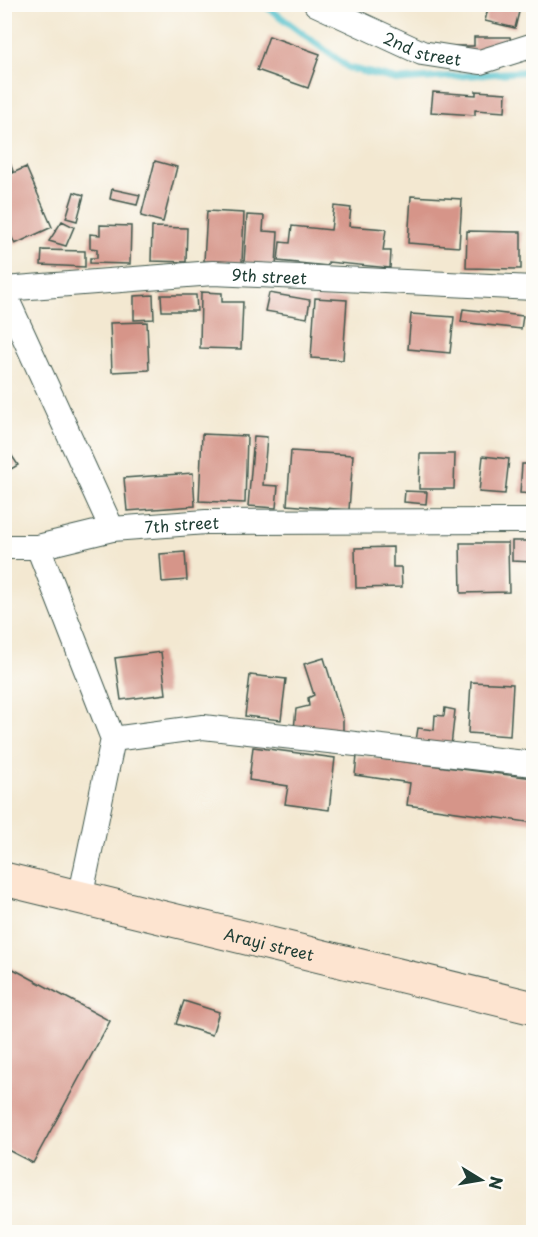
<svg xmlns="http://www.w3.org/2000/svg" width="538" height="1237" viewBox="0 0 538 1237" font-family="'Playpen Sans',sans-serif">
<rect width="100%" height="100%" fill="#fdfcf7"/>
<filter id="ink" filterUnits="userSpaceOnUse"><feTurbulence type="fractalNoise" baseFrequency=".0167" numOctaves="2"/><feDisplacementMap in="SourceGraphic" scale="12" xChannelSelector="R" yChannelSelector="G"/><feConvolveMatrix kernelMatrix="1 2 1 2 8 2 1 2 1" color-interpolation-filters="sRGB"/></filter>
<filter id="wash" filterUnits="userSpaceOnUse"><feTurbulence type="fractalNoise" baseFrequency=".008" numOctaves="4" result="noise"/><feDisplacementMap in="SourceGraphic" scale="24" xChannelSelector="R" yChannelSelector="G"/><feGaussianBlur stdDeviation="1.35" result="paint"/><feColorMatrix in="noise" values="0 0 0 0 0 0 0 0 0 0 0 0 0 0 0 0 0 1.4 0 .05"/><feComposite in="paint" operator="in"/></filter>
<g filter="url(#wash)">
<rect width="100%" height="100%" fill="#f3e8d1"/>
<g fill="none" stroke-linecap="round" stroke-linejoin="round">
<path stroke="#54c1cc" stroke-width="7" d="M263,4L349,68L399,80L534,71"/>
</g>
<g id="blocks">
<path fill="#d69589" d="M489,4H521L515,28L485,21Z
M269,36L320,54L308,88L257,70Z
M474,37H510L513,50L448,56V46H474Z
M476,91L506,93L505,112L475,110V115L431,112L433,92L476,95Z
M155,161L177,167L163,222L141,216Z
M10,163L13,171L4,175V166Z
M26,167L52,227L15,244L4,221V177Z
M112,189L140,195L137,205L110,199Z
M74,192L84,195L77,221L66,218Z
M411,196L462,199L459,247L408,243Z
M334,206L351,208L349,226L386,229L383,251H391L390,268L328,262V266L278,261L280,242L290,243L292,226L331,230Z
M207,211L244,213L242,263L204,261Z
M247,215L264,216L263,231L278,232L276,265L244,263Z
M62,221L74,227L66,246L49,241Z
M100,225L131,226L130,264L90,263V258H97V249L90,248V234L100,235Z
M152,227L187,228L186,262L151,261Z
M467,231L521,232V269L466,268Z
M42,250L85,251V267L41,265Z
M201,292L222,293V302H243L241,349L200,348Z
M269,293L310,300L307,318L265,311Z
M153,295L154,319L134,320V296Z
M161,295H196L197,311H162Z
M315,298L347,300L343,360L311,358Z
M463,309L523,316L521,329L461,322Z
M411,314L454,317L450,353L408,349Z
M147,322L149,370L112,372L110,323Z
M202,434L247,436L245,503L199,501Z
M254,436L267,437L263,485L278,486L276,508L248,506Z
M4,444L18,465L4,473Z
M291,451L353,455L349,510L287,505Z
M420,454H455L454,489H419Z
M483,456L509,459L505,494L479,492Z
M522,464H534V494L520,493Z
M193,473L195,506L127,511L124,478Z
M405,491L427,492L426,504L404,502Z
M512,541H534V562L512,561Z
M460,543H508L509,592L461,593Z
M393,547V567H401L402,587L356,588L355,548Z
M185,552L187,580L162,582L160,554Z
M161,652L166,694L121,700L115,658Z
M324,658L343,720V736L294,729L296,709L309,706L308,698L314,695L304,664Z
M250,675L286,679L281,720L245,716Z
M471,682L513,684L510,736L468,733Z
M445,708L455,710L451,746L416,741L418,728L434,730L435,715L444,716Z
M253,747L335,758L329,810L285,804L288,786L249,780Z
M357,756L534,778V823L407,805L410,783L355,775Z
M4,964L110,1021L33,1163L4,1148Z
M184,1001L219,1012L212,1035L176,1024Z"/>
</g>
</g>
<g filter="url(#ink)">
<use href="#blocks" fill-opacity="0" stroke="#3f574c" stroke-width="1.5"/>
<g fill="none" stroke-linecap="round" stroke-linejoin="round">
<defs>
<g id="minor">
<path id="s1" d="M316,4L422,53L480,62L534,45"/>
<path id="s2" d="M4,289L213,273L534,288"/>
<path d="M4,293L112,529"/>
<path id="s3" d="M4,547H38L112,529L206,522L534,521"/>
<path d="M38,547L113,739L80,899"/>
<path d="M113,739L203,727L534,764"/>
</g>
<g id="secondary">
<path id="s4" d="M4,879L534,1008"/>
</g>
</defs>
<use href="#minor" stroke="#3f574c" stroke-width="26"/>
<use href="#secondary" stroke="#3f574c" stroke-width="35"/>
<use href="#minor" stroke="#fff" stroke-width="24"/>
<use href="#secondary" stroke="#fde4d0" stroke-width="33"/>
</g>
</g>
<g text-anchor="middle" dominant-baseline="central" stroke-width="6" stroke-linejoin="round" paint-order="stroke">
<g font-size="16" fill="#1f3d34" stroke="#fdfcf7">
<text stroke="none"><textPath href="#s1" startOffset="116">2nd street</textPath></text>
<text stroke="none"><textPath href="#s2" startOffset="266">9th street</textPath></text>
<text stroke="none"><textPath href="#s3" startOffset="180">7th street</textPath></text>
<text stroke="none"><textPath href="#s4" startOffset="273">Arayi street</textPath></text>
</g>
</g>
<rect width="538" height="1237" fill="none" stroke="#fdfcf7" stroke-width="24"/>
<g transform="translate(481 1180) rotate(101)" stroke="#fdfcf7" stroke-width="4.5" paint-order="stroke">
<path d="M0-4.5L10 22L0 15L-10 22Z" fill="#1f3d34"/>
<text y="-9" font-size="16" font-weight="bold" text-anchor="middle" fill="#1f3d34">N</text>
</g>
</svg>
